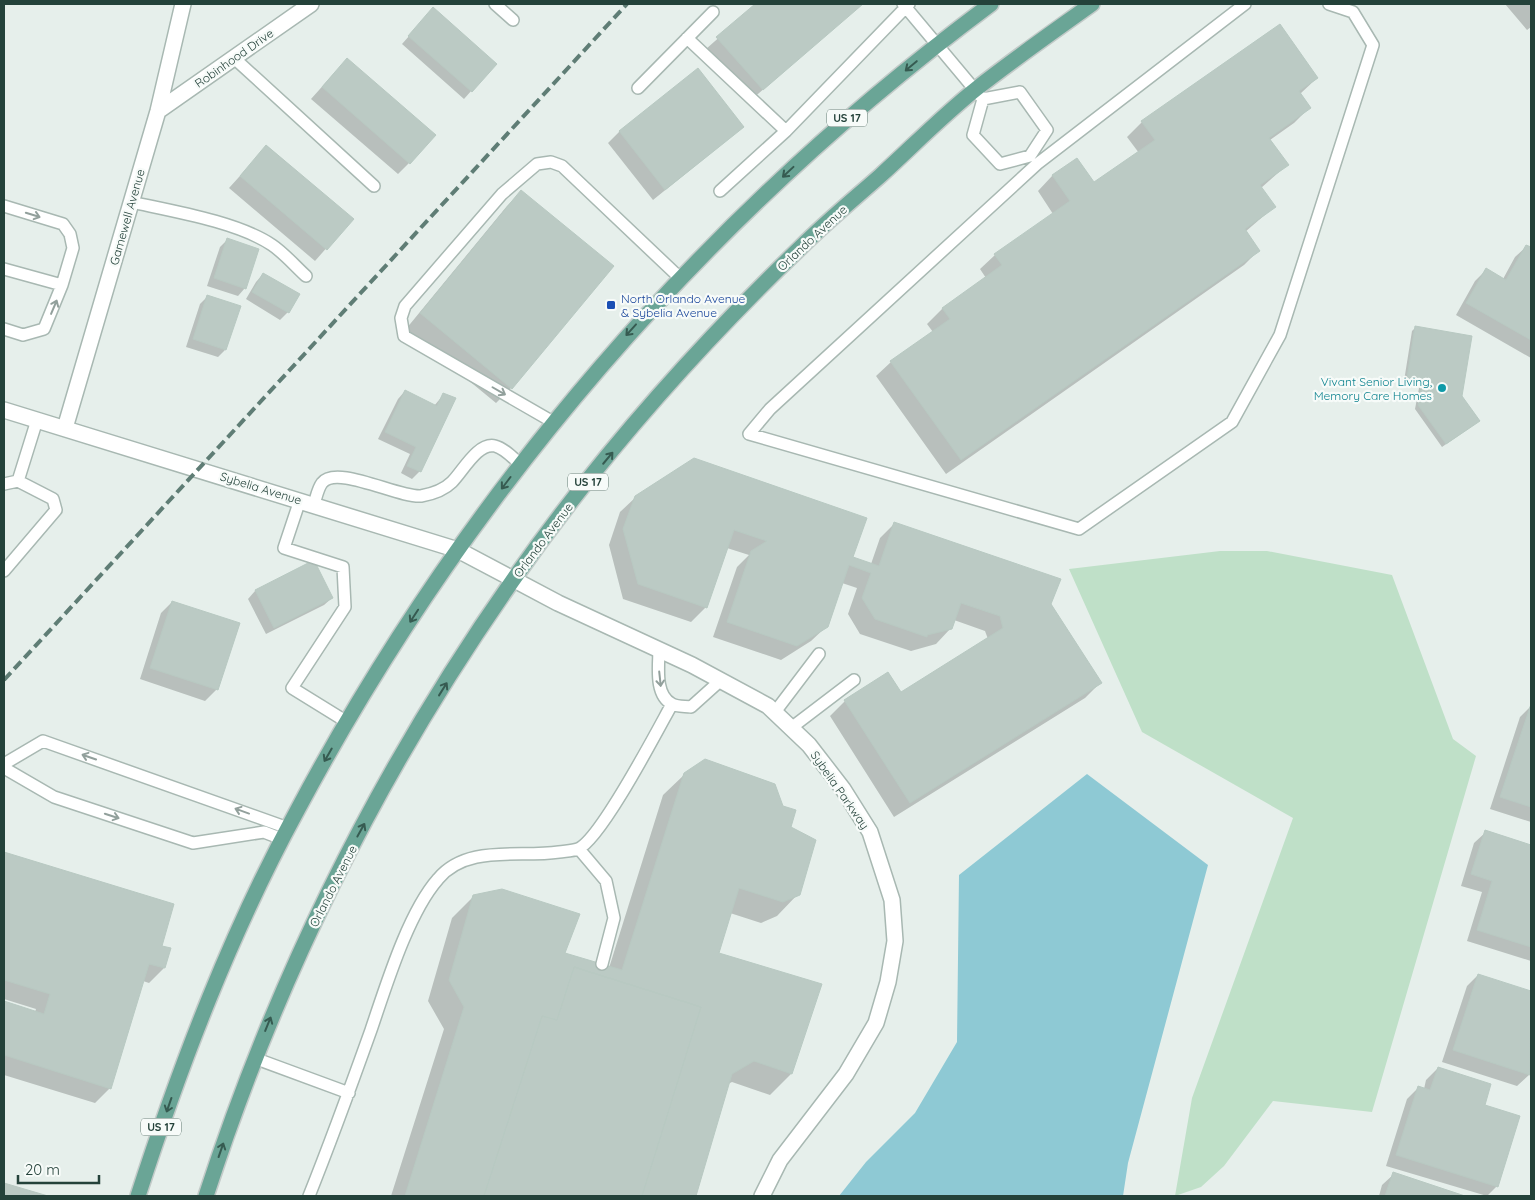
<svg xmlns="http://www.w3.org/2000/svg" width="1535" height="1200" viewBox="0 0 1535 1200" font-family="Quicksand,sans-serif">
<rect width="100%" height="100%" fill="#e6efeb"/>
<path fill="#bfe0c8" d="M1220,551H1267L1392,575L1453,739L1476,756L1372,1112L1273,1101L1224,1166L1201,1187L1175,1196L1192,1098L1293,818L1142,732L1069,569Z"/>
<path fill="#8ec9d4" d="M1087,774L1208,865L1128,1163L1123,1196H839L866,1162L915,1113L957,1042L959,875Z"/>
<path fill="#0003" d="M757,4H861L751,100L706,49Z
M1505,4H1531V27L1527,30Z
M426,17L495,64L464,99L402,44Z
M336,71L409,163L398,174L311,99Z
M1317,78L1300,94L1309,108L1294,123L1270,140L1287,165L1261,188L1274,207L1245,232L1258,251L1244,265L946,474L876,376L891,362L933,332L927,324L942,309L986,278L980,269L995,255L1053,214L1038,191L1052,176L1077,160L1094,184L1139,153L1127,137L1142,122Z
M743,127L653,200L608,143L619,132Z
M267,146L352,219L315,261L229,188Z
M522,191L511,388L496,403L406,329L507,206Z
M227,240L245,288L238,296L207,286L220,247Z
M1527,246L1531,249V358L1456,315L1475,281L1486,270L1503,279L1515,257Z
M263,274L288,312L280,320L246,299L256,282Z
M208,296L225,350L218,357L186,347L200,304Z
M1416,327L1461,396L1475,424L1442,447L1415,409L1420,383L1404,381L1412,331Z
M405,391L434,406L444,394L420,471L412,479L401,473L410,454L378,439L398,399Z
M636,497L871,564L880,538L895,523L1050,604L1100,683L1085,698L894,817L830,716L845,701L901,694L988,639L985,631L954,620L951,628L936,644L911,651L860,634L848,614L857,588L842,583L827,626L811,641L781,660L713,637L737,567L749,555L727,548L706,607L691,622L623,599L609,545L620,512Z
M314,562L332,598L324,605L266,634L248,599L255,591Z
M172,602L217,689L205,701L140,679L161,613Z
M1531,706V822L1490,809L1520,717Z
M685,774L790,828L798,894L777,916L761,923L730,913L717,954L821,985L791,1074L770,1095L732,1082L728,1084L695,1196H391L444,1029L428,1001L452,918L474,896L563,954L609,968L663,795Z
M1486,832L1531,846V961L1467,941L1482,892L1461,886L1474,843Z
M4,853L173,905L160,947L169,949L164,968L149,983L143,981L110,1088L95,1103L4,1075V1003L35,1012L36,1009L4,999Z
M1478,975L1531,992V1067L1529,1075L1517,1086L1442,1062L1467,986Z
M1438,1068L1483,1106L1497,1186L1487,1196L1386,1166L1407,1099L1418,1088L1424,1089L1426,1080Z
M1394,1174L1461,1196H1379L1382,1185Z
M4,1184L44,1196H4Z"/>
<path fill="#bbcac4" stroke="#b8c9c2" d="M755,4H863L763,90L716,37Z
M433,7L497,64L472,92L408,36Z
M1280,24L1318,78L1299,91L1311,108L1269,138L1289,165L1260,185L1276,207L1245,229L1260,251L961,460L890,361L950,319L942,308L1002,265L994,254L1070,201L1052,175L1077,158L1094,182L1155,140L1141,121Z
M347,58L436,135L410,164L322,87Z
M698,68L744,127L665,190L619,131Z
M266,145L354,219L327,250L240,176Z
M521,190L614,266L512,389L420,313Z
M227,238L259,249L246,289L214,278Z
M1526,245L1531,247V340L1466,303L1486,268L1506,280Z
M263,273L300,294L289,313L252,292Z
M207,295L241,306L226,350L193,339Z
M1415,326L1472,336L1462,396L1480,421L1446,444L1418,405L1423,380L1407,378Z
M405,390L437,406L443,393L456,398L421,472L407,466L416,447L385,432Z
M694,458L867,518L853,557L879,566L894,522L1061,579L1051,604L1102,683L910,803L844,700L888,672L901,692L1003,628L1000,616L961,603L952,629L927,635V637L875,619L862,598L871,573L849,565L828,627L797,646L727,622L751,551L767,541L734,530L707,608L638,584L623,529L635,496Z
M314,560L333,598L274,628L255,590Z
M172,601L240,623L218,690L150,668Z
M1531,704V807L1500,797Z
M705,759L775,784L783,806L796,810L791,827L816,840L800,895L783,902L739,888L719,953L822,984L792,1074L754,1061L732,1074L696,1196H642L701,1007L574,967L557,1020L542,1016L484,1196H405L464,1007L449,980L473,895L502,889L580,914L565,953L622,970L684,773Z
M1485,830L1531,845V947L1477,930L1492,881L1471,874Z
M4,852L174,904L162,946L171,948L165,968L149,964L111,1089L4,1055V1001L44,1014L50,994L4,980Z
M574,967L701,1007L642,1196H484L542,1016L557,1020Z
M1478,974L1531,991L1530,1075L1453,1050Z
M1438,1067L1491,1084L1485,1105L1520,1116L1498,1187L1396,1155L1418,1086L1430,1090Z
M1393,1172L1465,1196H1385Z
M4,1183L48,1196H4Z"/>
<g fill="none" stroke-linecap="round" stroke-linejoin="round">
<defs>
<path id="service" d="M495,4L513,20
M903,4L980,96
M1245,4L1037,164L770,409L749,434L1079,529L1232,422L1280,335L1373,45L1353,12L1329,4
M687,38L786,131
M234,58L374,186
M638,88L713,12
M1020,92L1047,130L1030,156L1000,164L973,135L983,99Z
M720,191L786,131L909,4
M131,202C172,211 238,222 272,245C284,253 295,266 306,276
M4,206L63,224L70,234L73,248L62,285
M4,269L62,285L44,329L23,335L4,329
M553,422L404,336L401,318L405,306L502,194L537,164L551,162L562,166L680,278
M4,484L18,481
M300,500L284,548L343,567L345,607L292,688L347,722
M314,504C316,498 318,488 322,483C336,464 399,498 421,496C432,494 445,489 452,482C463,471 478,442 495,446C504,448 513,458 520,464
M4,571L56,510L53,499L18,481L37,420
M659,649C659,665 654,695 672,704C677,707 686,706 691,707L721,680
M775,712L819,654
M791,728L854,680
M4,764L43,741L288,828
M4,768L54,797L193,843L264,832L282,839
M579,849L606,881L614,918L602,964
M254,1058L349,1093
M309,1196C331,1141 351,1086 371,1030C386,986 408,913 438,879C467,844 519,858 559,852C565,851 572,851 578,849C601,839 657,731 672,704"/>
<path id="minor" d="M158,111L311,4
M65,428L158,111L183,4"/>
<path id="tertiary" d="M4,410L458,550L558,603L692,665L768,706L809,745L843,789L870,832L892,900L895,941L888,982L876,1023L846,1074L780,1160L762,1196"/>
<path id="primary" d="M138,1196C181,1063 231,932 298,809C467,492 703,218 991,4
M206,1196C277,977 381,768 513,580C597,460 696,348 801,247C826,222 854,199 880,176C912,147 942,116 976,89C1014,59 1053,32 1092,4"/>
</defs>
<use href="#service" stroke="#a8b8b2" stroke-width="14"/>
<use href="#minor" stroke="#a8b8b2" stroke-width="18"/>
<use href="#tertiary" stroke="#a8b8b2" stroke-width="18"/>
<use href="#primary" stroke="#c2cac8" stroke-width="18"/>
<use href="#service" stroke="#fff" stroke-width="11"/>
<use href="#minor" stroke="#fff" stroke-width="15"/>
<use href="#tertiary" stroke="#fff" stroke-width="15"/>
<use href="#primary" stroke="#6aa596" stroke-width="15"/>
<path stroke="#5f7d75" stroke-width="4" stroke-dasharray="10 5" stroke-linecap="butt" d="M4,680L627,4"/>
</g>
<defs><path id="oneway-shaft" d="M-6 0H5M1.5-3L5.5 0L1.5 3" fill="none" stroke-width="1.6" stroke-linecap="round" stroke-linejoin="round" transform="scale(1.25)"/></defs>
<g stroke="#365b51">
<use href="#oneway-shaft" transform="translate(911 66) rotate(140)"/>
<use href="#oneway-shaft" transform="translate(788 172) rotate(137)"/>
<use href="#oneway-shaft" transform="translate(631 330) rotate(132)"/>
<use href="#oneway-shaft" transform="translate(608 458) rotate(-50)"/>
<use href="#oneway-shaft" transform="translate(506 483) rotate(127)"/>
<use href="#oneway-shaft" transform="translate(414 616) rotate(123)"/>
<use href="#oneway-shaft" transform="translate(443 689) rotate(-58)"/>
<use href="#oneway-shaft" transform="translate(328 755) rotate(120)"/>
<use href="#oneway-shaft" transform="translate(361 830) rotate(-61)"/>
<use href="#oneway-shaft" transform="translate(268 1024) rotate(-68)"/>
<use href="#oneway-shaft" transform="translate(169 1105) rotate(109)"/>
<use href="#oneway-shaft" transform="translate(221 1150) rotate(-71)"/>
</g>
<g stroke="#92a09c">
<use href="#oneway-shaft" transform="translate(33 215) rotate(17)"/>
<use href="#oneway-shaft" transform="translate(54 307) rotate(-67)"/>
<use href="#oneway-shaft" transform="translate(499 391) rotate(30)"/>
<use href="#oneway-shaft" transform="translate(660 679) rotate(84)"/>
<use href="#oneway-shaft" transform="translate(89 757) rotate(-161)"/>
<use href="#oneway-shaft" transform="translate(242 811) rotate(-160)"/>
<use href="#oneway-shaft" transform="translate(112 816) rotate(18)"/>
</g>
<rect fill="#1a4fb4" stroke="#f7fbf9" stroke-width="2" x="606" y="300" width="10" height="10" rx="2.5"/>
<circle fill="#0f9aa8" stroke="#f7fbf9" stroke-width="2" cx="1442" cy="388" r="5"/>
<g text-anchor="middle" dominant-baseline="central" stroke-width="4.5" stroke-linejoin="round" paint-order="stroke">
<g fill="#f7fbf9" stroke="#637a73" stroke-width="1">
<rect x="827" y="109.5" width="40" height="17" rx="4"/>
<rect x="568" y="473.5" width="40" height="17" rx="4"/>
<rect x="141" y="1118.5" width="40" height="17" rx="4"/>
</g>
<g font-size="11" font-weight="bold" fill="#24423a">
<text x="847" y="118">US 17</text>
<text x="588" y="482">US 17</text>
<text x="161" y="1127">US 17</text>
</g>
<g font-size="12" fill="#24423a" stroke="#f7fbf9">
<text transform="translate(234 58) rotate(-35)">Robinhood Drive</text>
<text transform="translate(127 217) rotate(-74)">Gamewell Avenue</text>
<text transform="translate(812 238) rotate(-43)">Orlando Avenue</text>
<text transform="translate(261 488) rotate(17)">Sybelia Avenue</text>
<text transform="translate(543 540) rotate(-53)">Orlando Avenue</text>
<text transform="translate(840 790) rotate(55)">Sybelia Parkway</text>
<text transform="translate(333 886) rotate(-63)">Orlando Avenue</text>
</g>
<g font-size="12" fill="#164399" stroke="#f7fbf9" text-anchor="start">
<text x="621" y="298">North Orlando Avenue<tspan x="621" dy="14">&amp; Sybelia Avenue</tspan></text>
</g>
<g font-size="12" fill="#0d838f" stroke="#f7fbf9" text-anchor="end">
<text x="1432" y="381">Vivant Senior Living,<tspan x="1432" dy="14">Memory Care Homes</tspan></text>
</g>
</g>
<rect width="1535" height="1200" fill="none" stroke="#24423a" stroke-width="10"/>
<path d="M18 1175v8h81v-8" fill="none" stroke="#24423a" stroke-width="2.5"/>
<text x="25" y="1175" font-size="15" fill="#24423a" stroke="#f7fbf9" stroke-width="4" paint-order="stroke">20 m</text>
</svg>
